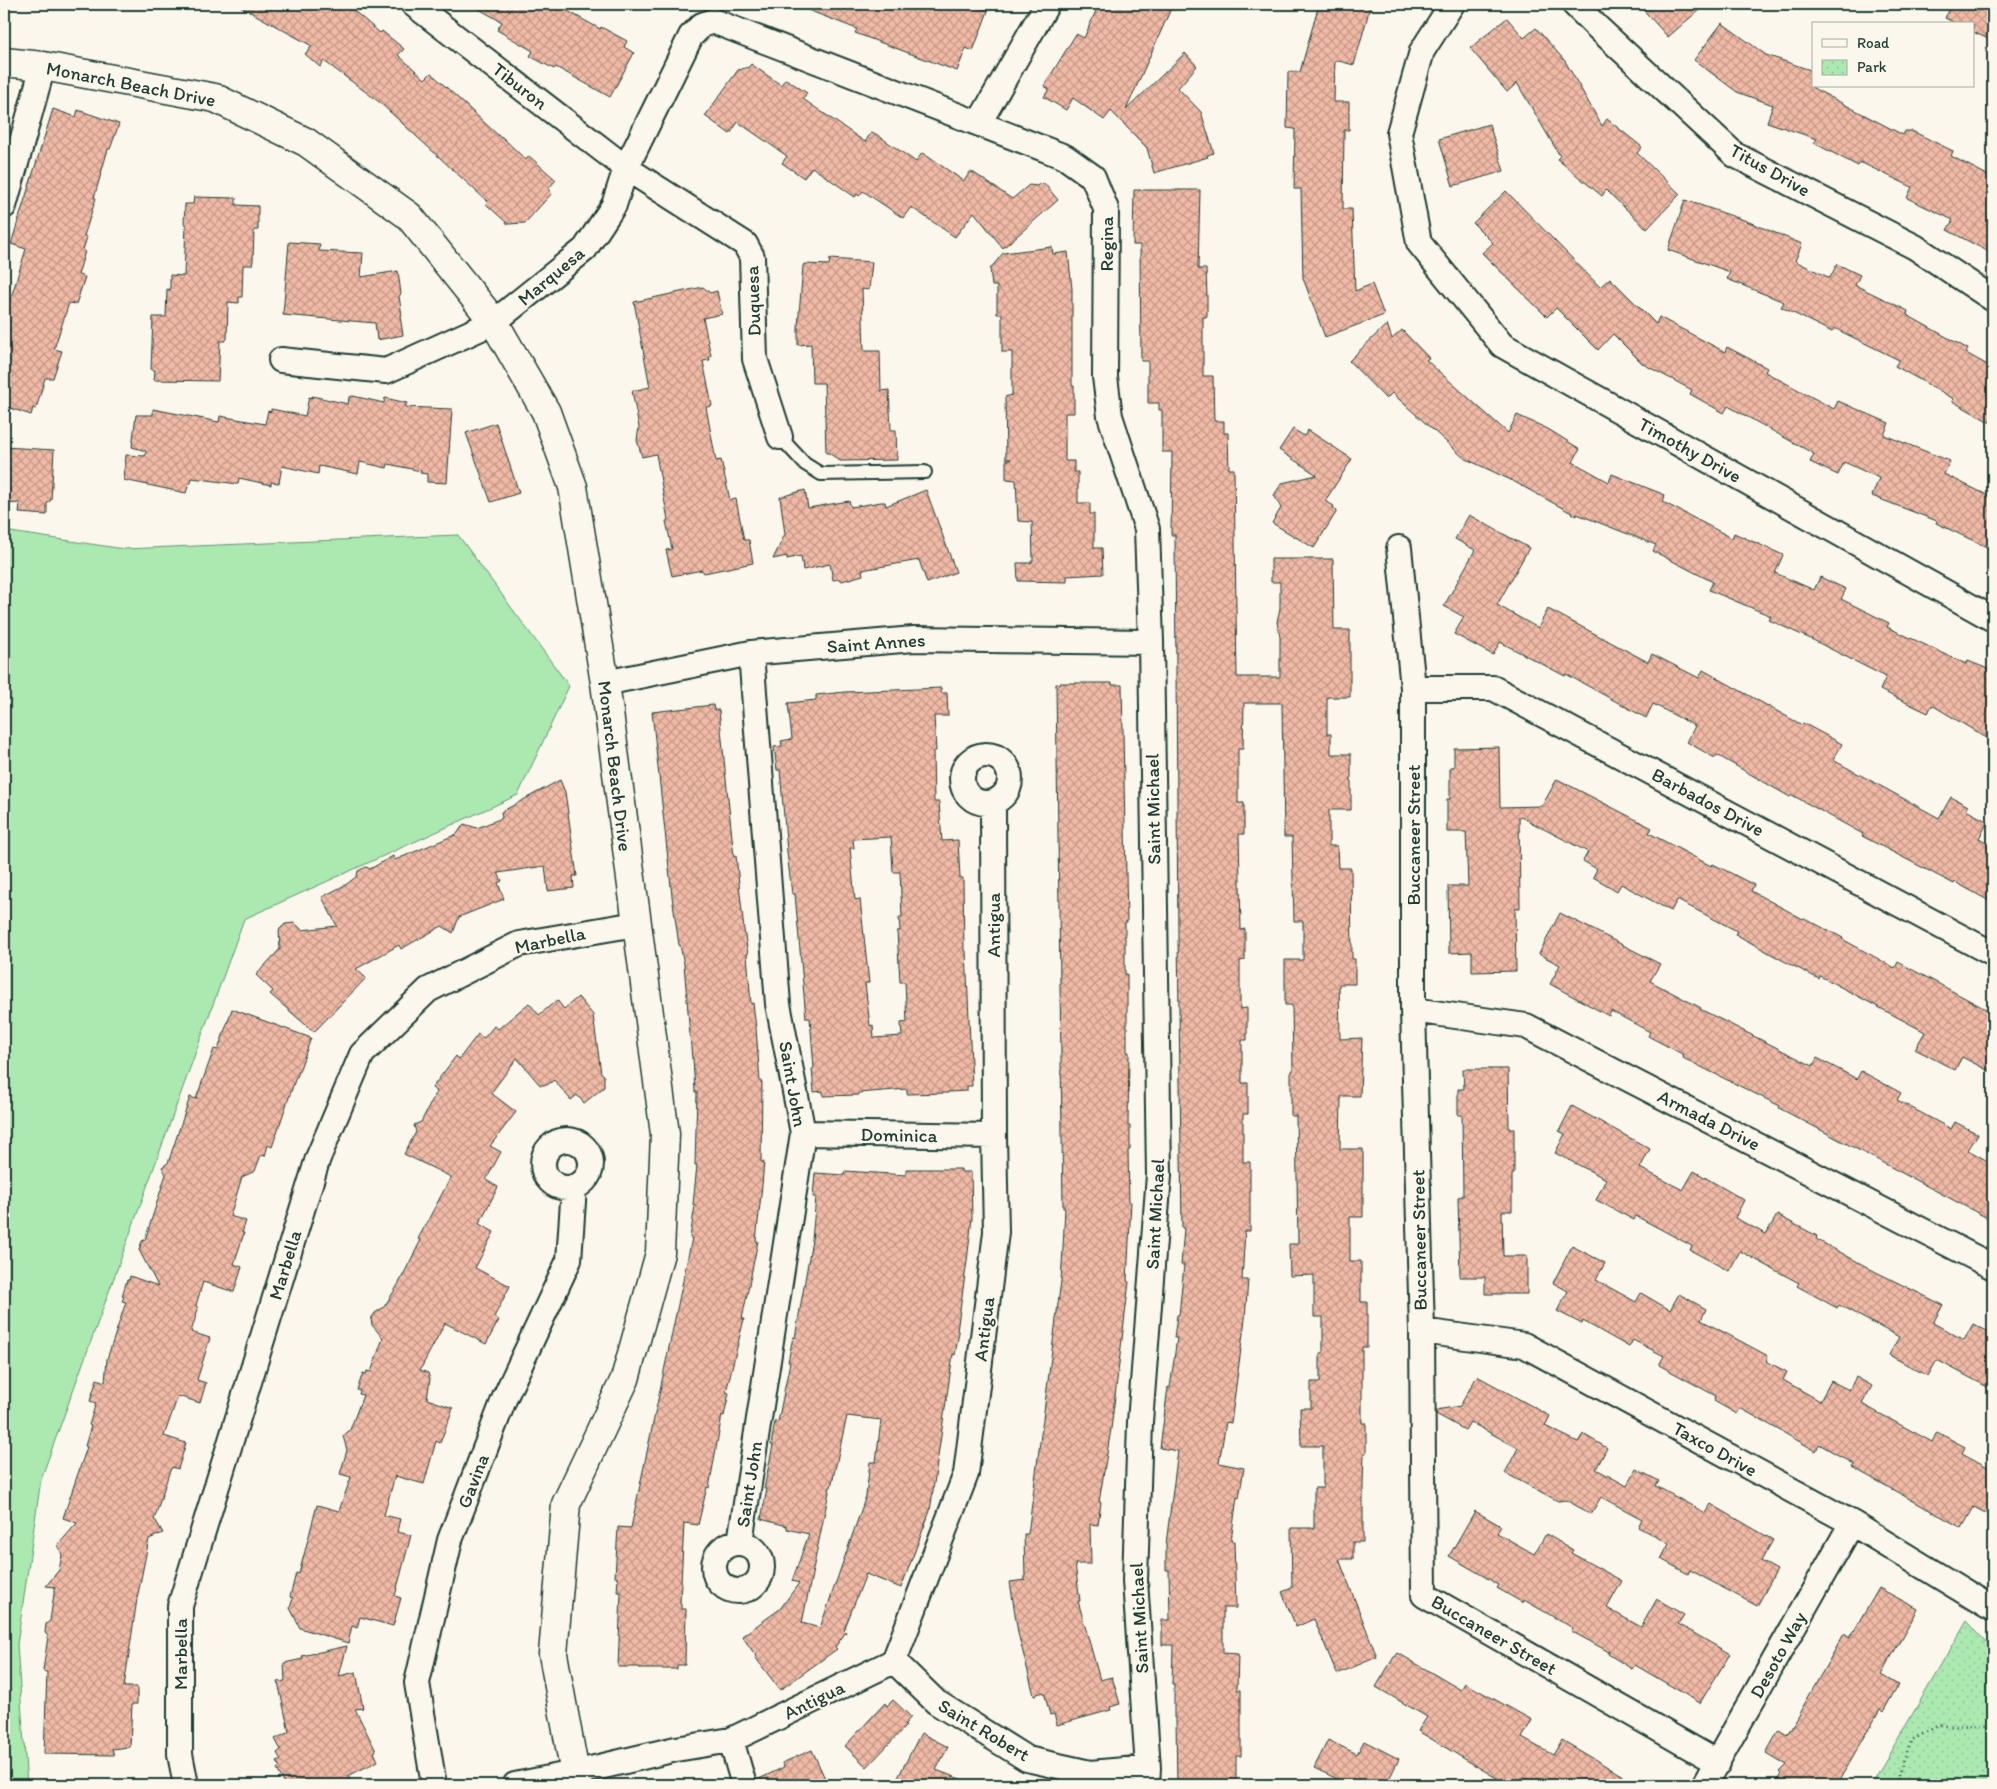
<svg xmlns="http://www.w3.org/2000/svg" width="1997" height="1789" viewBox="0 0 1997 1789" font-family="Itim,sans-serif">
<defs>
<pattern id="park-dots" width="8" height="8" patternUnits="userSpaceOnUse" patternTransform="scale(1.25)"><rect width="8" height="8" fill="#abe9b1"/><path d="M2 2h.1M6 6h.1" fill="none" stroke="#93c999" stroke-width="1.8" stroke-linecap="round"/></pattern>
<pattern id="building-cross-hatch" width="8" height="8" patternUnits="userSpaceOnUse" patternTransform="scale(1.25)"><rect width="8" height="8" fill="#f1baa6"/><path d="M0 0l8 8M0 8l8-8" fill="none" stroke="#c39888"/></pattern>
</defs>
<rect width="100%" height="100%" fill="#fbf7ec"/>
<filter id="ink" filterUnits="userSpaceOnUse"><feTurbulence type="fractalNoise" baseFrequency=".02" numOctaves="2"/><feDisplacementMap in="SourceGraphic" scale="10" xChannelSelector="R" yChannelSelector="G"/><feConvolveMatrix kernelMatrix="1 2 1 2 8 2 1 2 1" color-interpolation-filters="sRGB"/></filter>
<g filter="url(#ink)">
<path fill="#abe9b1" stroke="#659372" d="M4,531L124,549L458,535L569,686L518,795L244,919L41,1479L17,1645L27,1785H4Z"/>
<path fill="url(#park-dots)" stroke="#659372" d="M1967,1621L1993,1650V1785H1871Z"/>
<path fill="url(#building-cross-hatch)" stroke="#1f3d34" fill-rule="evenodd" d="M236,4H346L380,33L382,31L404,49L398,55L425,79L431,73L501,138L502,137L526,160L529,156L556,180L548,189L552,193L525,223L508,224L486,204L488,202L378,101L324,61L320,67L305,54L312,46Z
M470,4H555L600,29L601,27L627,41L624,47L634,53L610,97L556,67L554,69L530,56L533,51L497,30L502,22Z
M795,4H970L988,11L973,51L966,48L957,71L855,33L857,29L795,5Z
M1099,4H1173L1126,110L1185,53L1197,66L1178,88L1201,112L1214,153L1207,155L1208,157L1154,173L1147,148L1111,111L1104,120L1073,98L1066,110L1044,97L1049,89L1044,86L1076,34L1084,38Z
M1319,4H1371L1354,65L1335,60L1334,102H1349V130H1344L1343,209H1352L1355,291L1372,284L1384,315L1325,337L1303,278L1301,189H1294L1295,129L1287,128L1288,72H1300Z
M1638,4H1706L1668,37Z
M1952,4H1993V41L1973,32V24H1957L1945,18Z
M1507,18L1524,38L1536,28L1565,61L1602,126L1607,119L1642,147L1637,153L1680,194L1647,229L1606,190L1602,196L1557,159L1560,156L1517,83L1507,92L1470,48Z
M1722,23L1766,55L1813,71V88L1903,135L1905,131H1912L1953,151L1951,156L1993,178V254L1947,230L1953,220L1907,198L1912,187L1860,162L1858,166L1814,143L1817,139L1767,122L1773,105L1737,92L1694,60Z
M751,64L781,85L785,79L789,81L807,93L803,99L865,142L871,133L876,134L916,162L922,153L924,154L964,181L970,172L974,173L1012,199L1029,185L1037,186L1040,183L1042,185L1044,183L1058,200L1003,248L974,212L955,237L911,207L903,218L863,191L859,196L857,194L855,197L812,167L804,178L782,163L787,156L738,122L730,134L705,116L738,70L749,67Z
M53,109L76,117L78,110L119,124L110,149H108L94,198H96L84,236L87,237L83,250L85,251L78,275L85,277L76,304L69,303L54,349L62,351L53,378H45L36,409L33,408L31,415L4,406V299L10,301L26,249L11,244Z
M1489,124L1504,171L1453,186L1439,139Z
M1134,190H1200L1198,269H1206L1207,296V317H1203V376H1213L1214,421H1224V433H1228L1229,469H1234L1237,677H1280V637L1277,622L1280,608V582H1271V559H1333L1334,630H1350V697H1327V734H1331V754H1351V810H1329V846H1337L1338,868H1351L1352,959H1355V984H1339L1340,1039L1362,1038L1360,1096H1341L1340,1149H1363V1217H1350V1261H1361V1302H1367V1347H1362V1423H1366V1453H1364L1363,1484V1542H1353V1559H1339L1377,1657L1337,1674L1314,1619L1296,1627L1282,1592L1292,1588L1291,1528H1314V1488H1323V1446H1301L1300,1408H1311V1382H1320V1353H1323V1317H1314V1275L1290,1276L1289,1244H1298L1296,1116H1291V1071H1293L1292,1005H1285V960H1303V921H1294L1292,837H1284L1282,703H1244L1243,749H1238V803H1244V834H1239L1241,930L1245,929V960L1240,961V1009L1247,1008V1040H1242V1083H1248V1114H1243V1162H1250V1231H1245L1242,1280H1248L1245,1319L1231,1423L1226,1422L1219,1463L1244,1468L1239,1498L1237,1497L1231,1541H1234L1236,1608H1223V1653L1238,1654L1237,1690H1241V1756H1236V1783H1232V1785H1177L1176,1718H1174V1684H1172L1173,1645H1162V1620H1170L1169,1570H1166V1544L1178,1451L1160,1448L1168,1387L1170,1388L1177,1338H1174L1177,1315H1179L1184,1265H1181L1184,1228H1182L1178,936L1175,535H1171L1172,452H1162V410H1159V403H1148V361H1141L1140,245H1133Z
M1506,191L1600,287L1610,278L1656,324L1659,317L1725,352L1727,347L1767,368L1765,372L1834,409L1838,401L1889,423L1884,435L1950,461L1944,474L1993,498V550L1936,523L1937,521L1872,496L1879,478L1844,462L1838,475L1810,462L1814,454L1728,406L1724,413L1690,394L1692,390L1643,364L1613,334L1598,350L1556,308L1547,317L1482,253L1493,243L1473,223Z
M194,197L236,198V205L258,206V230H254L253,261L252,265H243L242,297H239V303L228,302L227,339L225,341H220L218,381L154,380L155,370H151L153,317H166L167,289L170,290V275L184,276L186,225L184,224L185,204H193Z
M1685,200L1744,220L1802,244L1795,261L1830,278L1837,264L1860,275L1855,285L1908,311L1907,315L1968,349L1966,353L1993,368V424L1952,401L1954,399L1895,366L1899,360L1834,328L1832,332L1781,307L1784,302L1727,279L1730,272L1668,250Z
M289,242L320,244L319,251L363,253L361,277L398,271L401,294L399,296L402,316H400L403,335L377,340L375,323L283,315Z
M1052,247L1053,254L1068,252L1072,289V386H1074V413H1065V461H1074V472H1078V503H1090V514H1094V548H1102L1103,574L1067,576V582L1018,581L1017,563H1031V561H1033L1032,522L1018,521L1016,480L1006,479V461L1011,459H1006L1005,397L1012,395V352H1002V314H997V286H992L990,269L1003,253Z
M830,259L872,262L869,290L862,289L864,351H880L881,391L889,390L891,430H896L897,460L840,461L829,453H826L824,383H812L811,344L798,345V327L803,266L804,264L829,265Z
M703,287L710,293L717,291L722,314L703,318L711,356H709L710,360L703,361L712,406L706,407L716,461L721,460L722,464L730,500L736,499L744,540H749L753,563L704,573L702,570L672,576L666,550L672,549L666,521L668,520L656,454L642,457L637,440L639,427L632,391L650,387L634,302Z
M1387,324L1392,339L1402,330L1429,358L1426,360L1508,433L1517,415L1548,429L1580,449L1573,462L1609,482L1612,474L1665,495L1663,502L1732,538L1734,533L1783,555L1775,573L1814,590L1820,577L1846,589L1841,599L1889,623L1887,627L1966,664L1968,661L1993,671V742L1932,705L1928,713L1880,690L1886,677L1813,640L1769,620L1771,616L1709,590L1713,582L1653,551L1656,545L1577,514V516L1513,481L1464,458L1392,393L1386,399L1349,361Z
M312,396L348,404L349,397L353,396L384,403L385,398L407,403L405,407L452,409L447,483L427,482V474L420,473L421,471L388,464L387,468L360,462L358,474L319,466L318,474L282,466L279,483L271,482V485L239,478L238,484L192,478L191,483H189L186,493L124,480L126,455L145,456L146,451L132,447L136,415H153V409L219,422L220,416L265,424L268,411L271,412V409L305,416L309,397L312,398Z
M496,423L519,493L491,502L466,433Z
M1293,429L1304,436L1308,430L1352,459L1325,501L1334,506L1333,508L1337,511L1314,548L1272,523L1281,508L1274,495L1282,483L1317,475L1279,450Z
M4,447L54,450L51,500L47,504V515L19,513L20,503L4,504Z
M805,490L808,508L849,501L851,507L881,502H885L886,506L926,490L956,572L927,583L919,560L862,570L863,575L842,581L839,579L833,580L830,564L803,570L801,556L787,559V556L773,559L785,534L780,497Z
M1469,515L1529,548L1497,605L1538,628L1548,609L1648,662L1652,654L1699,678L1703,670L1802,725L1803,723L1842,744L1833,760L1939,818L1951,797L1968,806L1966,810L1988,822L1979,838L1993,846V903L1955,882L1954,884L1862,836L1863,834L1792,795L1790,797L1717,755L1715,758L1687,742L1695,726L1653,704L1646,718L1566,674L1565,676L1500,642L1493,655L1454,634L1464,617L1444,606L1475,550L1455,539Z
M1060,683H1112V685H1122L1127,922H1125V974H1127V1052H1129L1128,1126H1130V1150H1128L1129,1202H1131L1127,1281L1129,1282L1111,1429L1099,1502H1101L1098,1525L1090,1524L1091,1564H1075L1080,1601H1078L1100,1680L1112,1677L1120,1704L1110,1707L1111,1710L1057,1725L1054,1714L1050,1715L1044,1692L1034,1695L1018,1633L1010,1582L1025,1580L1024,1534H1028L1061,1281L1063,1248L1065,1208H1063L1056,684H1060Z
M941,688V693H947L948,716H934L936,751H933L934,802H939L942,841L958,840L960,878H963L964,951H966L972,1086H967V1091L948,1092V1093L907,1094V1089L859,1093V1095L823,1096V1091L814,1092L812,1069L814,1068L810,1018H806L795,894H792L787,852L780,770H777L774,747L782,746L781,741L792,739L788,703L816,700V695L845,692ZM891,837L893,872H900L902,917H899L900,931H897L900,982H905L907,1022L901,1023L902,1036L874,1038L873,1025L870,1026L865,983H869L860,899L855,900L850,848H854L853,839Z
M713,705L714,710H719L734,857L736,856L744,930L748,954H747L751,1004L753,1003L756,1028L760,1082H762L761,1162H764L762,1185L756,1241H758L742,1319H744L726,1392L729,1393L724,1416L722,1415L709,1488L707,1487L698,1525L684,1523L680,1603H681V1609H686L685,1665H677V1669H640V1667H618L621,1592H617L618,1578L615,1577L618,1527L631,1528L692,1238H690L695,1205H693L697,1165H695L697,1092H695L693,1058L692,1059L684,964L680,945H679L672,896L652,712Z
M1499,747L1500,807L1542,806L1557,779L1652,828L1649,833L1711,866L1713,864L1754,885L1751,891L1803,919L1804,918L1843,938L1842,939L1895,968L1898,962L1993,1013V1073L1962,1057L1955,1070L1915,1049L1925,1032L1820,976L1819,979L1782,960L1735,934L1737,931L1677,900L1671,911L1621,884L1617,891L1593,877L1597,869L1583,861L1588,852L1519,816L1520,908H1515L1516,971L1472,972V952L1449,953L1448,886H1468L1466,832H1447V799H1450V767H1454V748Z
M560,780L565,792L577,876H573L574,888L548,891L545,866L498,873L502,881L498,883L504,899L459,917L453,933L442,926L401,949L399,945L356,969L366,978L314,1032L270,994L273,991L256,975L280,949L279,930L285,924L295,923L302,930L337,926L322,897L347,884L357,876L358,871L366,867L370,869L393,856L395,860L457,834L464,824L477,828L502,818L501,812Z
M1560,913L1660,964L1650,981L1701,1008L1700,1009L1813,1066L1817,1058L1857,1079L1861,1071L1901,1093L1897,1100L1951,1129L1955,1122L1978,1134L1968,1150L1993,1164V1221L1779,1108L1780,1106L1683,1058L1684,1055L1648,1036L1650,1032L1611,1011L1609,1016L1550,984L1560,965L1539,954Z
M578,997L593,1015L601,1073L604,1075V1087L584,1103L577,1095L571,1100L554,1080L547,1085H540L517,1058L491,1093L516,1112L490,1146L501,1152L486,1180L498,1187L479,1224L494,1232L475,1268L510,1286L494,1317L499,1320L486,1344L445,1323L420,1370L428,1373L430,1379L427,1399L453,1408L440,1443L436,1441L424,1484L395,1476L384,1515L400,1519L397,1532L411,1535L395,1596L401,1598L393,1626L360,1617L357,1628L352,1626L348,1643L300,1628L290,1608L293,1598L290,1597L296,1573L299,1574L317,1505L339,1511L351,1477L340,1474L347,1450L343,1436L350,1430L363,1395L359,1394L360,1391L357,1390L363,1373L366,1374L367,1371L371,1372L383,1338L372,1325L371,1319L375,1313L384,1307L398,1285L421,1240L418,1239L451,1177L404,1154L416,1132L414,1125L421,1122L437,1091L432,1088L456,1056L459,1059L478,1034L484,1038L494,1026L498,1029L529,1003L539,1015L557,1000L564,1009Z
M232,1009L311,1038L297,1077H296L272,1147L268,1145L265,1156L261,1155L255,1171L242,1177L230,1216L246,1221L242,1233H244L234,1264L242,1267L234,1292L203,1282L196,1305L198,1309L191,1332L210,1338L197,1380L206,1383L200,1403L178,1396L164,1436L186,1443L178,1469L172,1467L169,1473L154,1520L156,1521L163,1533L149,1539L137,1599L124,1687H137V1704H132L130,1747L112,1749L114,1755L44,1754L47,1672L43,1671L48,1636L45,1633L46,1624L50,1621L55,1587L46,1586L59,1570L62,1555L58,1545L77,1523L63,1518L87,1447L85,1446L91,1426L89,1425L96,1403L90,1401L97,1379L105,1382L107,1359L126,1302L122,1301L124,1297L122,1296L127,1280H129L130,1276L158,1286L139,1250L142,1241L145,1240L166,1174L162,1167L168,1163L190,1097L196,1099L214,1049L218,1050Z
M1463,1069H1508L1509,1129H1514V1174H1512V1211H1502L1503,1256H1527V1294H1485V1277H1460L1458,1197L1463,1196L1462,1115H1458V1089H1464Z
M1572,1106L1650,1149L1640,1168L1683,1190L1694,1171L1744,1200L1735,1218L1766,1234L1777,1215L1817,1236L1816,1239L1876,1272L1943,1305L1933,1323L1964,1340L1973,1324L1993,1334V1390L1937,1360L1928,1376L1889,1355L1899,1337L1839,1305L1837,1308L1797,1286L1799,1283L1740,1251L1729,1271L1690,1250L1692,1246L1636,1216L1634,1220L1596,1200L1606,1179L1555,1153L1565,1134L1559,1131Z
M906,1169H961V1172H971L972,1218L967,1261L957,1331L959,1332L955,1355L953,1354L930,1511L901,1588L866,1574L844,1630L846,1632L835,1647L837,1649L780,1690L755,1657L756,1656L742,1636L780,1609L799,1583L792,1581L809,1534L787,1529V1526L761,1519L767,1489H764L773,1445H771L775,1421L778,1422L790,1362H788L793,1337L795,1338L812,1240L816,1197H813L815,1173L844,1175L845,1171L906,1175ZM847,1416L881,1420L876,1462H870L866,1496L820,1628L802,1623L830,1487H831Z
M1572,1246L1605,1263L1596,1280L1636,1302L1641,1293L1670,1310L1679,1294L1706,1309L1701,1320L1768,1356L1766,1361L1787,1372L1783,1380L1820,1401L1831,1381L1849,1390L1856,1377L1872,1386L1862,1404L1932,1442L1937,1432L1965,1447L1962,1453L1993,1470V1517L1974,1507L1962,1528L1852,1467L1854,1464L1819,1444L1816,1451L1740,1408L1737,1414L1714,1401L1716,1396L1659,1365L1664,1356L1633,1340L1629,1347L1583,1321L1582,1324L1557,1311L1568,1291L1553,1283Z
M1477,1376L1550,1416L1545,1426L1578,1442L1583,1434L1607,1448L1596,1469L1627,1486L1636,1469L1659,1481L1656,1486L1705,1513L1711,1504L1773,1540L1761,1561L1777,1570L1757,1606L1690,1570L1688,1574L1661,1559L1669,1544L1638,1527L1642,1519L1601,1497L1591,1514L1566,1500L1558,1501L1505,1473L1518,1448L1470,1422L1465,1430L1436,1414V1410L1460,1406Z
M1475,1511L1501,1526L1497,1533L1534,1554L1546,1534L1573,1550L1571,1553L1622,1581L1607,1608L1641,1627L1657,1599L1684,1615L1678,1624L1730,1654L1700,1703L1635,1665L1632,1669L1608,1654L1609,1652L1571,1631L1573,1628L1524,1600L1523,1603L1497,1588L1499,1585L1449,1556Z
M1879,1588L1918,1609L1881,1675L1898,1685L1883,1712L1880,1710L1837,1785H1775L1781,1774L1779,1772L1786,1765L1766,1753L1779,1730L1787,1735L1844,1634L1850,1638Z
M347,1646L339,1676L356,1672L363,1708L355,1709L376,1751L374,1752L378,1761L348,1776L353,1785H285L277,1769L280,1767L277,1762L281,1760L277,1753L281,1750L275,1739L289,1732L278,1682L285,1681L284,1663L303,1659L302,1656Z
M1398,1653L1461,1690L1465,1683L1532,1720L1522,1738L1553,1755L1562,1740L1638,1785H1536L1522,1777L1518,1785H1508L1418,1731L1427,1717L1376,1687L1394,1657H1395Z
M893,1700L911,1717L904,1725L906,1726L867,1767L845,1746L885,1703L887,1706Z
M921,1733L948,1747L936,1770L971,1783L970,1785H894Z
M1328,1740L1357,1754L1364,1741L1399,1759L1386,1785H1350L1314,1768Z
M812,1750L828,1785H757V1780L784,1767L782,1763Z"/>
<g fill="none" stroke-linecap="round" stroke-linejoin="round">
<defs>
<path id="service" d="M780,437L805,464L821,474L925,472"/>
<path id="minor" d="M413,4L626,168L745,244L752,257L755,359L780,437
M1452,4L1422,51L1399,133L1419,243L1502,345L1993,619
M1574,4L1596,26L1735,155L1915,247L1993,299
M979,123L1047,4
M4,206L43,66
M281,360L386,371L494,322L585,249L614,205L626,168L691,36L702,25L713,21L1065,157L1093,177L1106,209L1105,377L1110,416L1147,529L1151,642L1159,1175L1140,1422L1135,1581L1148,1768L1147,1785
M1399,548L1413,688V1010L1422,1331L1424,1595L1718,1763
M605,683L751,653L914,639L1151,642
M1413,688H1493L1993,954
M962 779a24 24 0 1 1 48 0a24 24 0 1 1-48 0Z
M1413,1010L1526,1026L1993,1267
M803,1133L994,1136
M543 1164a24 24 0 1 1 48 0a24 24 0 1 1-48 0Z
M1422,1331L1524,1345L1852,1523L1993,1609
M740,1542L803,1133L778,1004L751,653
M714 1567a24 24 0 1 1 48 0a24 24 0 1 1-48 0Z
M894,1661L936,1702L1027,1759L1090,1773L1148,1768
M731,1740L744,1785
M186,1785L180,1754V1606L318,1158L362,1054L428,990L519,944L636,924
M434,1785L417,1683L450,1540L505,1397L569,1260L574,1187
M515,1785L574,1773L676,1749L731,1740L894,1661L966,1474L996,1232L994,1136L993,803
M1704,1785L1852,1523"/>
<path id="tertiary" d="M4,62L43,66L215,98L306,142L409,216L494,322L546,412L573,487L605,683L665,1134L660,1253L625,1379L566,1504L553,1654L577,1785"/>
</defs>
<use href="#service" stroke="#1f3d34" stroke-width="16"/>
<use href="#minor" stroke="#1f3d34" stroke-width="28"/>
<use href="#tertiary" stroke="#1f3d34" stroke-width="31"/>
<path stroke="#1f3d34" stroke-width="3" stroke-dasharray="1 4" stroke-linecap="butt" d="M1894,1785L1912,1740L1939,1725L1993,1726"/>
<use href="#service" stroke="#fbf7ec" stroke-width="12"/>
<use href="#minor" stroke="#fbf7ec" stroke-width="24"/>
<use href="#tertiary" stroke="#fbf7ec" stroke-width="28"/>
</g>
</g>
<g text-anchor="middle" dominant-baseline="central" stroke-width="4.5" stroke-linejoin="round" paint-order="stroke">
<g font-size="19" fill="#1f3d34" stroke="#fbf7ec">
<text transform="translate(131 84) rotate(11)">Monarch Beach Drive</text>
<text transform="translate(520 86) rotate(38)">Tiburon</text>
<text transform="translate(1770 170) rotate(29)">Titus Drive</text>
<text transform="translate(1106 244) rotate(-90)">Regina</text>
<text transform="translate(551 276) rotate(-40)">Marquesa</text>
<text transform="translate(753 301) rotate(-92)">Duquesa</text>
<text transform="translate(1690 450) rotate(29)">Timothy Drive</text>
<text transform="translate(876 643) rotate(-4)">Saint Annes</text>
<text transform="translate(615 766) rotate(83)">Monarch Beach Drive</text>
<text transform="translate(1708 802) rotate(28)">Barbados Drive</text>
<text transform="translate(1153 809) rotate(-91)">Saint Michael</text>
<text transform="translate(1413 835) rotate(-90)">Buccaneer Street</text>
<text transform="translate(993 925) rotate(-90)">Antigua</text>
<text transform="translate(550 940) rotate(-12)">Marbella</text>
<text transform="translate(793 1084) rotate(80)">Saint John</text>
<text transform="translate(1709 1120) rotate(27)">Armada Drive</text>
<text transform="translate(899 1135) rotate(1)">Dominica</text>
<text transform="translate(1155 1214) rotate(-87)">Saint Michael</text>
<text transform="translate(1419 1240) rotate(-91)">Buccaneer Street</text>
<text transform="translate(285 1265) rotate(-73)">Marbella</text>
<text transform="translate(984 1329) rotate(-83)">Antigua</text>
<text transform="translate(1715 1449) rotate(29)">Taxco Drive</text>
<text transform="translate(473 1481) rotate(-69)">Gavina</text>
<text transform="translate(749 1484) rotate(-81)">Saint John</text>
<text transform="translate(1139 1618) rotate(-93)">Saint Michael</text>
<text transform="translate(1494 1635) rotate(30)">Buccaneer Street</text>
<text transform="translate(180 1654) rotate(-90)">Marbella</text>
<text transform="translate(1778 1655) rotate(-61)">Desoto Way</text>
<text transform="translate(814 1700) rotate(-26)">Antigua</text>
<text transform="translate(984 1730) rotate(31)">Saint Robert</text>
</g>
</g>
<rect width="1997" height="1789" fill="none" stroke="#fbf7ec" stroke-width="20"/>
<rect x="10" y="10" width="1977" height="1769" fill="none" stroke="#1f3d34" stroke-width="2" filter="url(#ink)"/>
<rect x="1812" y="22" width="162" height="65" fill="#fbf7ec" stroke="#a3ada2"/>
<rect x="1822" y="39" width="25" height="8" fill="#fbf7ec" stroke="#a3ada2"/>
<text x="1857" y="48" font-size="15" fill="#1f3d34">Road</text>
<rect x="1822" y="60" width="25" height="15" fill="url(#park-dots)" stroke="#a3ada2"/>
<text x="1857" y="72" font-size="15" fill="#1f3d34">Park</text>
</svg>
